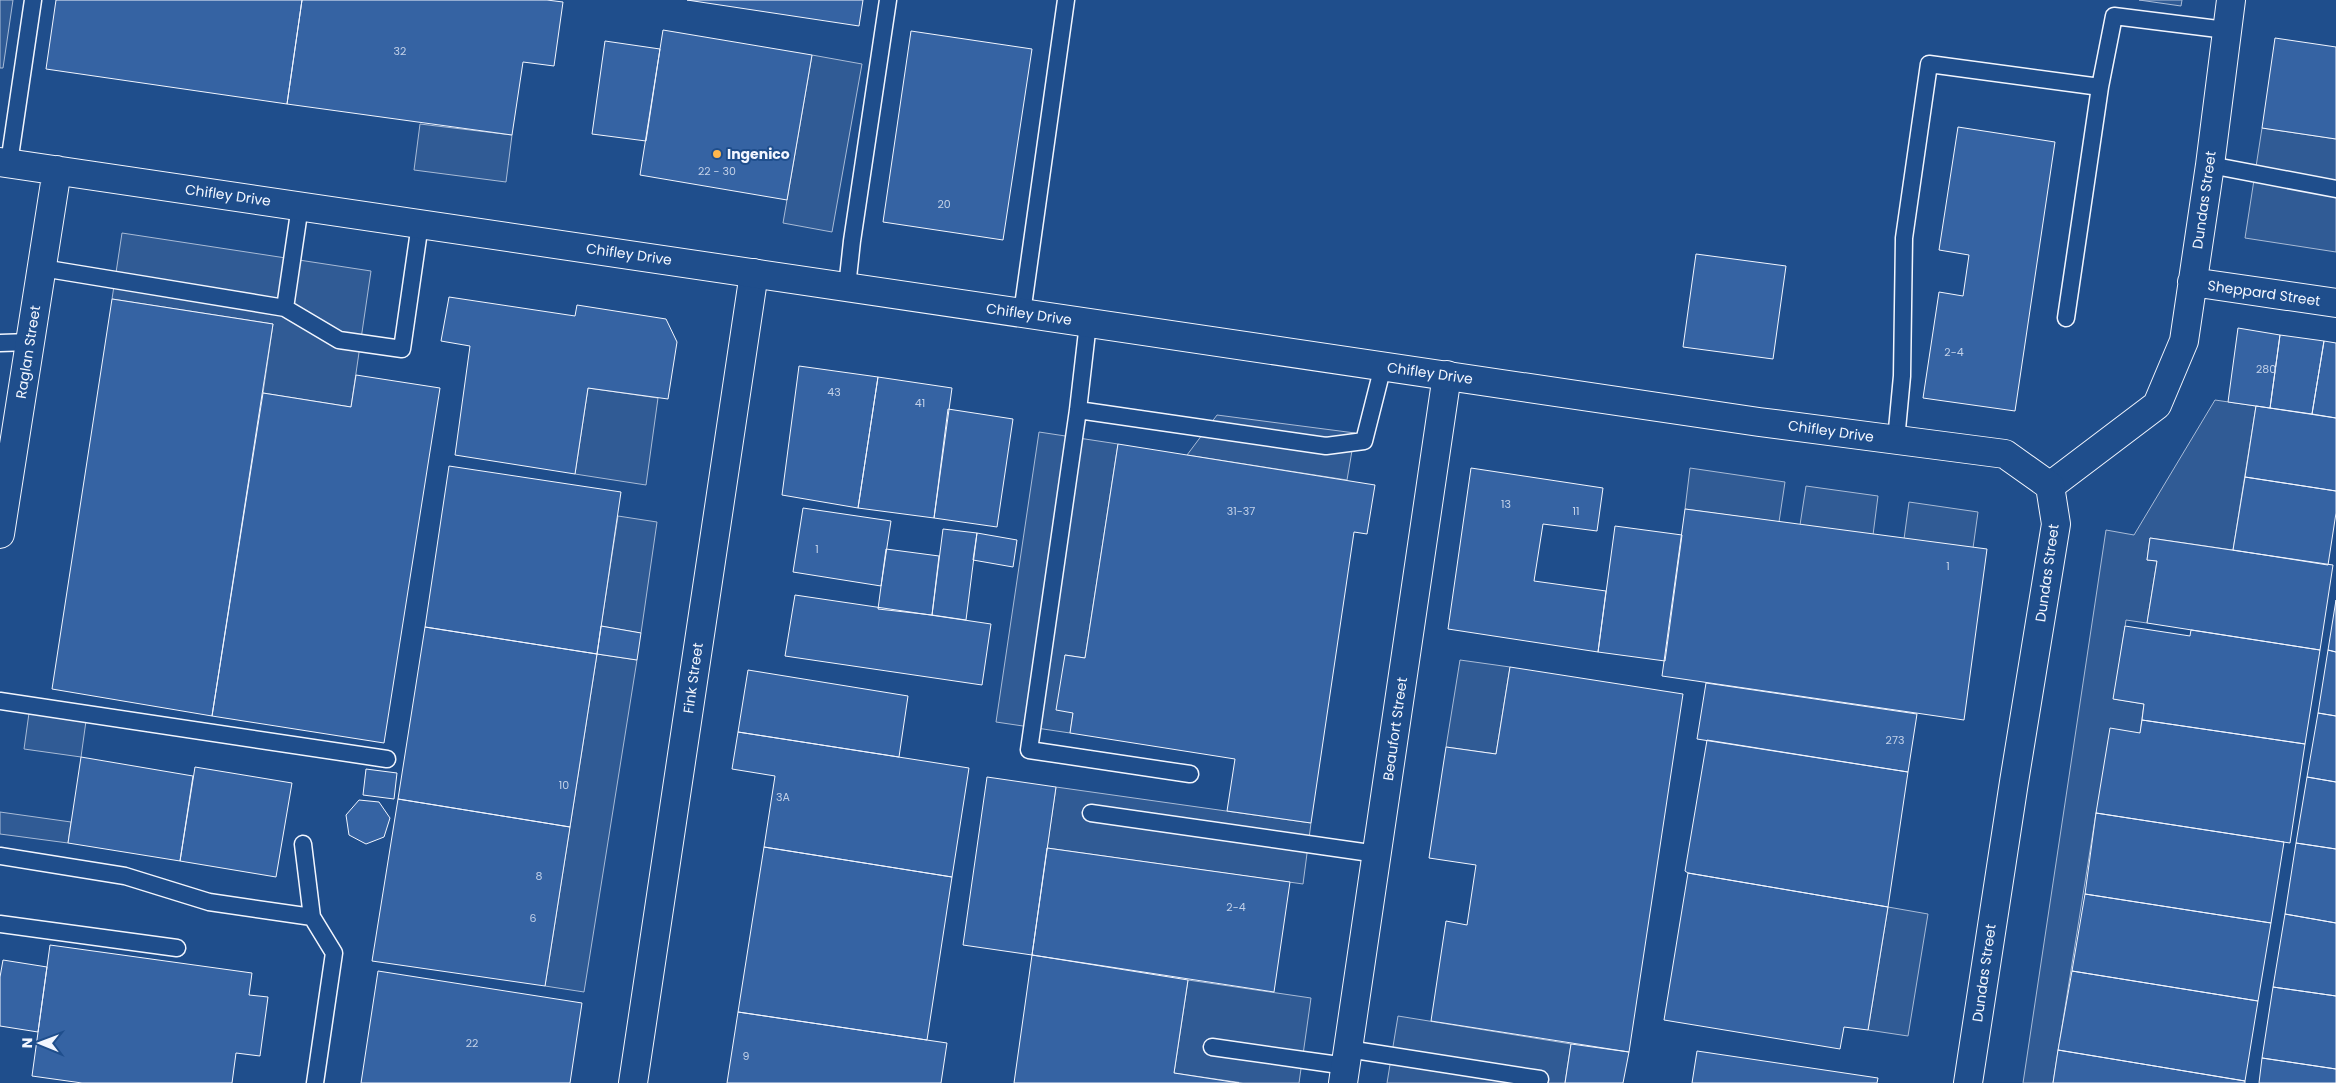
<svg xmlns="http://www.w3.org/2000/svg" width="2336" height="1083" viewBox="0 0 2336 1083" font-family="Poppins,sans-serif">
<rect width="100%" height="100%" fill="#1f4e8c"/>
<path fill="#305b95" stroke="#a8bbd7" d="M0,0H13L3,68H0Z
M2139,0H2182L2181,6Z
M812,55L862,64L832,232L783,223Z
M420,124L512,135L506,182L414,170Z
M2262,128L2336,139V252L2245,238Z
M122,233L371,271L351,407L263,393L273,324L112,299Z
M588,388L658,398L646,485L575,474Z
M2215,400L2256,406L2233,550L2150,538L2147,560L2157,561L2147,623L2126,620L2114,699L2144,704L2140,733L2096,813L2053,1083H2023L2106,530L2134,535Z
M1217,415L1355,433L1347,480L1187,455Z
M1039,432L1118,444L1085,658L1065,655L1073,713L1070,733L996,722Z
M1690,468L1785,482L1779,522L1685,509Z
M1806,486L1878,496L1873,535L1800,525Z
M1909,502L1978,512L1973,548L1904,539Z
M618,516L657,522L641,633L601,626Z
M597,654L637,660L584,992L545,986Z
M1460,660L1510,667L1496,754L1446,747Z
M29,713L86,721L81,757L24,749Z
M1056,787L1311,823L1303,884L1047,848Z
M0,812L71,822L68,843L0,834Z
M1888,907L1928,914L1908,1036L1868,1030Z
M1188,980L1311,998L1299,1083H1243L1174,1073Z
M1398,1016L1571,1044L1565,1083H1387Z"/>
<path fill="#3563a3" stroke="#f2f6ff" d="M56,0H302L287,104L46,69Z
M302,0H547L563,2L554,66L523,62L512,135L287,104Z
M687,0H863L859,26Z
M663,30L812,55L787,200L640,175Z
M911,31L1032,49L1003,240L883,222Z
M2275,38L2336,47V139L2262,128Z
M605,41L660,49L646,141L592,134Z
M1958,127L2055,142L2015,411L1923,398L1939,292L1963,296L1969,255L1939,250Z
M1696,254L1786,266L1773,359L1683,347Z
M449,297L575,316L577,305L666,319L677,342L668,399L588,388L575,474L455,455L470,346L441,341Z
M112,299L273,324L212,716L52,689Z
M2238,328L2280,335L2270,408L2228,402Z
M2280,335L2324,341L2312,414L2270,408Z
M2324,341L2336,343V418L2312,414Z
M799,366L878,377L858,508L782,495Z
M356,375L440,388L384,743L212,716L263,393L351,407Z
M878,377L952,388L934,518L858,508Z
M2256,406L2336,418V491L2245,477Z
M948,409L1013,419L997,527L934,518Z
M1118,444L1375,485L1367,534L1354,532L1311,823L1227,811L1235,759L1070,733L1073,713L1056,710L1065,655L1085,658Z
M449,466L621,492L597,654L425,627Z
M1471,468L1603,488L1597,531L1543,524L1534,581L1606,591L1598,652L1448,629Z
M2245,477L2336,491V513L2328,565L2233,550Z
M803,508L891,521L881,586L793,572Z
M1685,509L1987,549L1964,720L1662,676Z
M1615,526L1682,535L1665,661L1598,652Z
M943,529L977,533L966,620L932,615Z
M977,533L1017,540L1013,567L973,560Z
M2150,538L2333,565L2320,650L2147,623L2157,561L2147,560Z
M886,549L939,556L932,615L878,609Z
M795,595L991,624L982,685L785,656Z
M2336,600V652L2328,650Z
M601,626L641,633L637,660L597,654Z
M2125,626L2190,636L2191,630L2320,650L2305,744L2142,720L2144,704L2113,699Z
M425,627L597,654L570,827L398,799Z
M2328,650L2336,652V716L2318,713Z
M1510,667L1683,694L1629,1052L1431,1021L1446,921L1467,925L1476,865L1429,858L1446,747L1496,754Z
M748,670L908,696L899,757L738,732Z
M1706,683L1917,714L1908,772L1697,739Z
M2318,713L2336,716V782L2307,777Z
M2142,720L2305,744L2290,843L2096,813L2110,728L2140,733Z
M738,732L969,768L952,877L764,847L775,776L732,769Z
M1707,740L1908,772L1888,907L1688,873L1685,871Z
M81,757L193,776L180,861L68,843Z
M195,767L292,783L276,877L180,861Z
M366,769L397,773L394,799L363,795Z
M987,777L1056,787L1032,955L963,945Z
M2307,777L2336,782V849L2296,843Z
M398,799L570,827L545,986L372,961Z
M359,800L379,802L390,818L384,837L366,844L349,835L346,815Z
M2096,813L2284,842L2271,923L2085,894Z
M2296,843L2336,849V923L2285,914Z
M764,847L952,877L927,1040L738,1012Z
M1047,848L1290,882L1274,992L1032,955Z
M1688,873L1888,907L1868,1030L1844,1027L1840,1049L1664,1020Z
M2085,894L2271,923L2258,1001L2072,971Z
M2285,914L2336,923V996L2273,987Z
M50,945L252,973L249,995L268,997L260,1056L236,1053L232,1083H82L32,1076Z
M1032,955L1188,980L1174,1073L1239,1083H1014Z
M3,960L47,967L38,1032L0,1026V977Z
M378,971L582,1003L570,1083H361Z
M2072,971L2258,1001L2245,1081L2058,1050Z
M2273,987L2336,996V1069L2262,1058Z
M738,1012L947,1043L941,1083H727Z
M1571,1044L1629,1052L1623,1083H1565Z
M2058,1050L2245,1081V1083H2053Z
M1697,1051L1878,1078L1877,1083H1692Z
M2262,1058L2336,1069V1083H2259Z"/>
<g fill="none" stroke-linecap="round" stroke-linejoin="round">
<defs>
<path id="lane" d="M9,163L33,0
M2210,165L2336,189
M42,268L285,308L339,340L402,349L420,224
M847,287L852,241L888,0
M285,308L300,206
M1022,313L1066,0
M2066,318L2100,87
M1088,323L1078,410L1029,750L1190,774
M0,343L30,342
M1078,410L1326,446L1364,441L1383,366
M1896,440L1902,376L1904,238L1929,64L2100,87L2114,16L2226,30
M0,701L387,759
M1091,813L1377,854
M303,844L312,917L334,953L315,1083
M0,856L125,876L209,902L312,917
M0,924L177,948
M1212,1047L1346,1066
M1348,1049L1540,1079"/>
<path id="street" d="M2192,282L2336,303
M2050,486L2157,405L2184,341L2210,165L2231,0
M633,1083L754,273
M1343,1083L1447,375"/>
<path id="secondary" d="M0,162L1759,422L2005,454L2050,486L2056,524L2014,782L1968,1083
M0,534L57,170"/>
</defs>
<use href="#lane" stroke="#f2f6ff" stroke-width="19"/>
<use href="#street" stroke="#f2f6ff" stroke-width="30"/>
<use href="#secondary" stroke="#f2f6ff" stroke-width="30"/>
<use href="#lane" stroke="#1f4e8c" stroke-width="16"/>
<use href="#street" stroke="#1f4e8c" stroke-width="28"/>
<use href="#secondary" stroke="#1f4e8c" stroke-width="28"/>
</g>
<circle fill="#ffb74d" stroke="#1f4e8c" stroke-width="2" cx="717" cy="154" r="5"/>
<g text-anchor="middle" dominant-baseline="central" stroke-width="4" stroke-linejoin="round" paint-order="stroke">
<g font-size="11" fill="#c3d1e8">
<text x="400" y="51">32</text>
<text x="717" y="171">22 - 30</text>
<text x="944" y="204">20</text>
<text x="1954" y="352">2-4</text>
<text x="2266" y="369">280</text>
<text x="834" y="392">43</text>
<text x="920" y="403">41</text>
<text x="1506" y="504">13</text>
<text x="1241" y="511">31-37</text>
<text x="1576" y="511">11</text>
<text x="817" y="549">1</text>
<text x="1948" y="566">1</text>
<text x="1895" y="740">273</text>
<text x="564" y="785">10</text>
<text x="783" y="797">3A</text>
<text x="539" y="876">8</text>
<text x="1236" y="907">2-4</text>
<text x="533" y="918">6</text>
<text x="472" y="1043">22</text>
<text x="746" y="1056">9</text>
</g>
<g font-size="14" font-weight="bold" fill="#f2f6ff" stroke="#1f4e8c" text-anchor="start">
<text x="727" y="154">Ingenico</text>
</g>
<g font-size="14" fill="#f2f6ff" stroke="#1f4e8c">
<text transform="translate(228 195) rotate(8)">Chifley Drive</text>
<text transform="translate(2204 200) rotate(-82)">Dundas Street</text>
<text transform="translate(629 254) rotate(8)">Chifley Drive</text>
<text transform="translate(2264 293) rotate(8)">Sheppard Street</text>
<text transform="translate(1029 314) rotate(8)">Chifley Drive</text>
<text transform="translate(28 352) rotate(-81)">Raglan Street</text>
<text transform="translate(1430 373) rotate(8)">Chifley Drive</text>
<text transform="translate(1831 431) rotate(8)">Chifley Drive</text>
<text transform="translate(2047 573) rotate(-82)">Dundas Street</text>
<text transform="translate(693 678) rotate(-82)">Fink Street</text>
<text transform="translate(1395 729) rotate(-82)">Beaufort Street</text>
<text transform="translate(1984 973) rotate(-82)">Dundas Street</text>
</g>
</g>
<g transform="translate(40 1043) rotate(271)" stroke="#1f4e8c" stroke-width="4" paint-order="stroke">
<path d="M0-4L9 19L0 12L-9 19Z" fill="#f2f6ff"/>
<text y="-8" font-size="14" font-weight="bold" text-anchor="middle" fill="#f2f6ff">N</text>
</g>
</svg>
